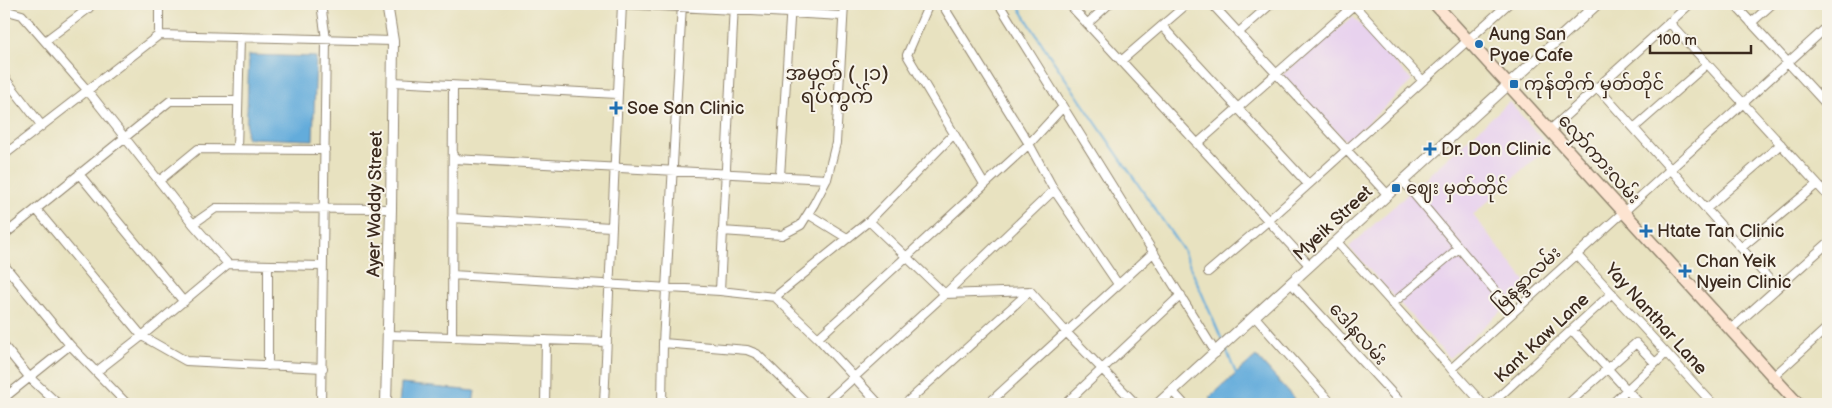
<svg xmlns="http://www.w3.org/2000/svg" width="1832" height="408" viewBox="0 0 1832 408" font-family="'Balsamiq Sans','Noto Sans Myanmar',sans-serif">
<rect width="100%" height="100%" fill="#f7f3e8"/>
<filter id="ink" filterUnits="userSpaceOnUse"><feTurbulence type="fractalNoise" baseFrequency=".02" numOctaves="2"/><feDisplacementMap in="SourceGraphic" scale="10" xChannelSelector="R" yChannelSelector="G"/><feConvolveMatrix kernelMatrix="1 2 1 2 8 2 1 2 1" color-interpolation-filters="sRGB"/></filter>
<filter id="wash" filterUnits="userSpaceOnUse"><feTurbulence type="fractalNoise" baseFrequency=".0096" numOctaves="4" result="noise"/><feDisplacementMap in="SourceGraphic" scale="20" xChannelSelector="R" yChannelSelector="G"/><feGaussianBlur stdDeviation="1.12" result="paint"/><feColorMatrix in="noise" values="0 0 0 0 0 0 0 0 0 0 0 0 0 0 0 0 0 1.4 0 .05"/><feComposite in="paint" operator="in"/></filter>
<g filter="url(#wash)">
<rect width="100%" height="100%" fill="#e8e2c0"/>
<path fill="#e8d2ee" d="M1353,17L1412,81L1347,142L1282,75Z
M1509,102L1549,146L1473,215L1529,286L1449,358L1349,247Z"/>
<path fill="#63acdb" stroke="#4f6b7c" d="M249,55L316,57L313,140L246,138Z
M1256,356L1299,404H1214L1209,398Z
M401,384L475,391L473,404H399Z"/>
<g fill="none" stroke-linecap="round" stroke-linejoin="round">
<path stroke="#63acdb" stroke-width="2" d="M1017,4L1048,53L1183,250L1222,340
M1226,349L1236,374"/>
</g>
</g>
<g filter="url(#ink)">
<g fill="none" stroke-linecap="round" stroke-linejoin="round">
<defs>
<path id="minor" d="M321,4L326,39L321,404
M622,4L842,16
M929,4L907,55L984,184
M942,4L1029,144L1054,190L1118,284
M999,4L1216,353
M1069,4L1310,266
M1212,4L1388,195
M1353,4L1423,81
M1734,4L1828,106
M4,10L22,15L88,91L193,224L228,264
M1669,22L1828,196
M1751,23L1772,4
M1087,24L1109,4
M1162,26L1308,184
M1238,33L1271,4
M159,35V4
M45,41L89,8L90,4
M1121,61L1187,4
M4,77L42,126
M393,82L617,94
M1597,87L1777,288
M1634,128L1707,64
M1550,130L1690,4
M1197,144L1354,5
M237,149L240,37
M4,155L159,35L393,41
M453,159L827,179
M79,174L184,302
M780,176L791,4
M159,181L198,149L325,150
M1403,181L1513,312
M36,209L142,336L186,361L323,368
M1706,209L1781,144
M808,214L847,238
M452,218L611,227
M869,221L945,294L1054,190
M193,224L216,208L391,209
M722,231L782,235L801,225L814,204L827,179L836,143L844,4
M4,235L170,101H238
M1337,242L1483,404
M1741,248L1817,184
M1576,254L1713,404
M4,265L70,345L127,404
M1208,272L1268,221L1508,4
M452,275L720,291L775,297L818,338L879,404
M1291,283L1402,404
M720,291L734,4
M775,297L869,221L954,134
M1392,304L1459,248
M1255,317L1332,404
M1572,330L1640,404
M1730,330L1828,243
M388,335L607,342
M452,337L453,86
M818,338L1029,144L1063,107
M663,343L747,350L757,354L808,404
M4,346L30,378L58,404
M268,366V265
M1451,369L1828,26
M96,372L142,336L228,264L322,266
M1773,377L1828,327
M1173,392L1184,404
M4,398L70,345
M545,404L546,340
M604,404L622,4
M662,404L663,343L682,4
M825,404L945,294L1030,291L1067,333L1136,404
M905,404L1030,291
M988,404L1154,252
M1065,404L1181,295
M1491,404L1612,293
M1568,404L1636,343L1655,363
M1612,404L1666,353"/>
<path id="tertiary" d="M386,404L391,209L393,41L387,4
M1158,404L1597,4"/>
<path id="secondary" d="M1435,4L1798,404"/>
</defs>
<use href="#minor" stroke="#92866f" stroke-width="10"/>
<use href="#tertiary" stroke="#92866f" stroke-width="12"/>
<use href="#secondary" stroke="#92866f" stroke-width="14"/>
<use href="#minor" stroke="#fff" stroke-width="8"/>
<use href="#tertiary" stroke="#fff" stroke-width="10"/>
<use href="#secondary" stroke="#fde4d1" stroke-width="11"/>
</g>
</g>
<g fill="#1f6fb2" stroke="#f7f3e8" stroke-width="2">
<circle cx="1479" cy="44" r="5"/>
<rect x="1509" y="79" width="10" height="10" rx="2.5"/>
<path d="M613.5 100.5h5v5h5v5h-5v5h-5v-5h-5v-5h5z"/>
<path d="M1427.5 141.5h5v5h5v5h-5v5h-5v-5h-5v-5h5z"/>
<rect x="1391" y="183" width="10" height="10" rx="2.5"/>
<path d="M1643.5 223.5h5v5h5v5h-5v5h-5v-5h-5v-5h5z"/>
<path d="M1682.5 263.5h5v5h5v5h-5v5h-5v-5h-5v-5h5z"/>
</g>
<g text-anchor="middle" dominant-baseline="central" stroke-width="4" stroke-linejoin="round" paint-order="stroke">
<g font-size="18" fill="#3b2a1e" stroke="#f7f3e8" text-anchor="start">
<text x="1489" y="34">Aung San<tspan x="1489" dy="21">Pyae Cafe</tspan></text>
<text x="1524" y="84">ကုန်တိုက် မှတ်တိုင်</text>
<text x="627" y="108">Soe San Clinic</text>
<text x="1441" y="149">Dr. Don Clinic</text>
<text x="1406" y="188">ဈေး မှတ်တိုင်</text>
<text x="1657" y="231">Htate Tan Clinic</text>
<text x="1696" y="261">Chan Yeik<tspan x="1696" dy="21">Nyein Clinic</tspan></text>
</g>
<g font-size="18" fill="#3b2a1e" stroke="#f7f3e8">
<text transform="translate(1599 159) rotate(48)">လှော်ကားလမ်း</text>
<text transform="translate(375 204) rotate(-89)">Ayer Waddy Street</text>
<text transform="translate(1333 223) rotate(-43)">Myeik Street</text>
<text transform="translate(1527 279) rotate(-43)">မြနန္ဒာလမ်း</text>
<text transform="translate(1656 319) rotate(48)">Yay Nanthar Lane</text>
<text transform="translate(1358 334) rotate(48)">ဒေါနလမ်း</text>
<text transform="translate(1542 338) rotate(-43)">Kant Kaw Lane</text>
</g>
<g font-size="20" fill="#3b2a1e" stroke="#f7f3e8">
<text x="837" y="74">အမှတ် (၂၁)<tspan x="837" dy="23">ရပ်ကွက်</tspan></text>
</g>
</g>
<rect width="1832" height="408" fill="none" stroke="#f7f3e8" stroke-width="20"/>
<path d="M1650 45v8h101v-8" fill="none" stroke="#3b2a1e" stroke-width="2.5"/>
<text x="1657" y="45" font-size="15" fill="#3b2a1e" stroke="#f7f3e8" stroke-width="4" paint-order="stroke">100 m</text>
</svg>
